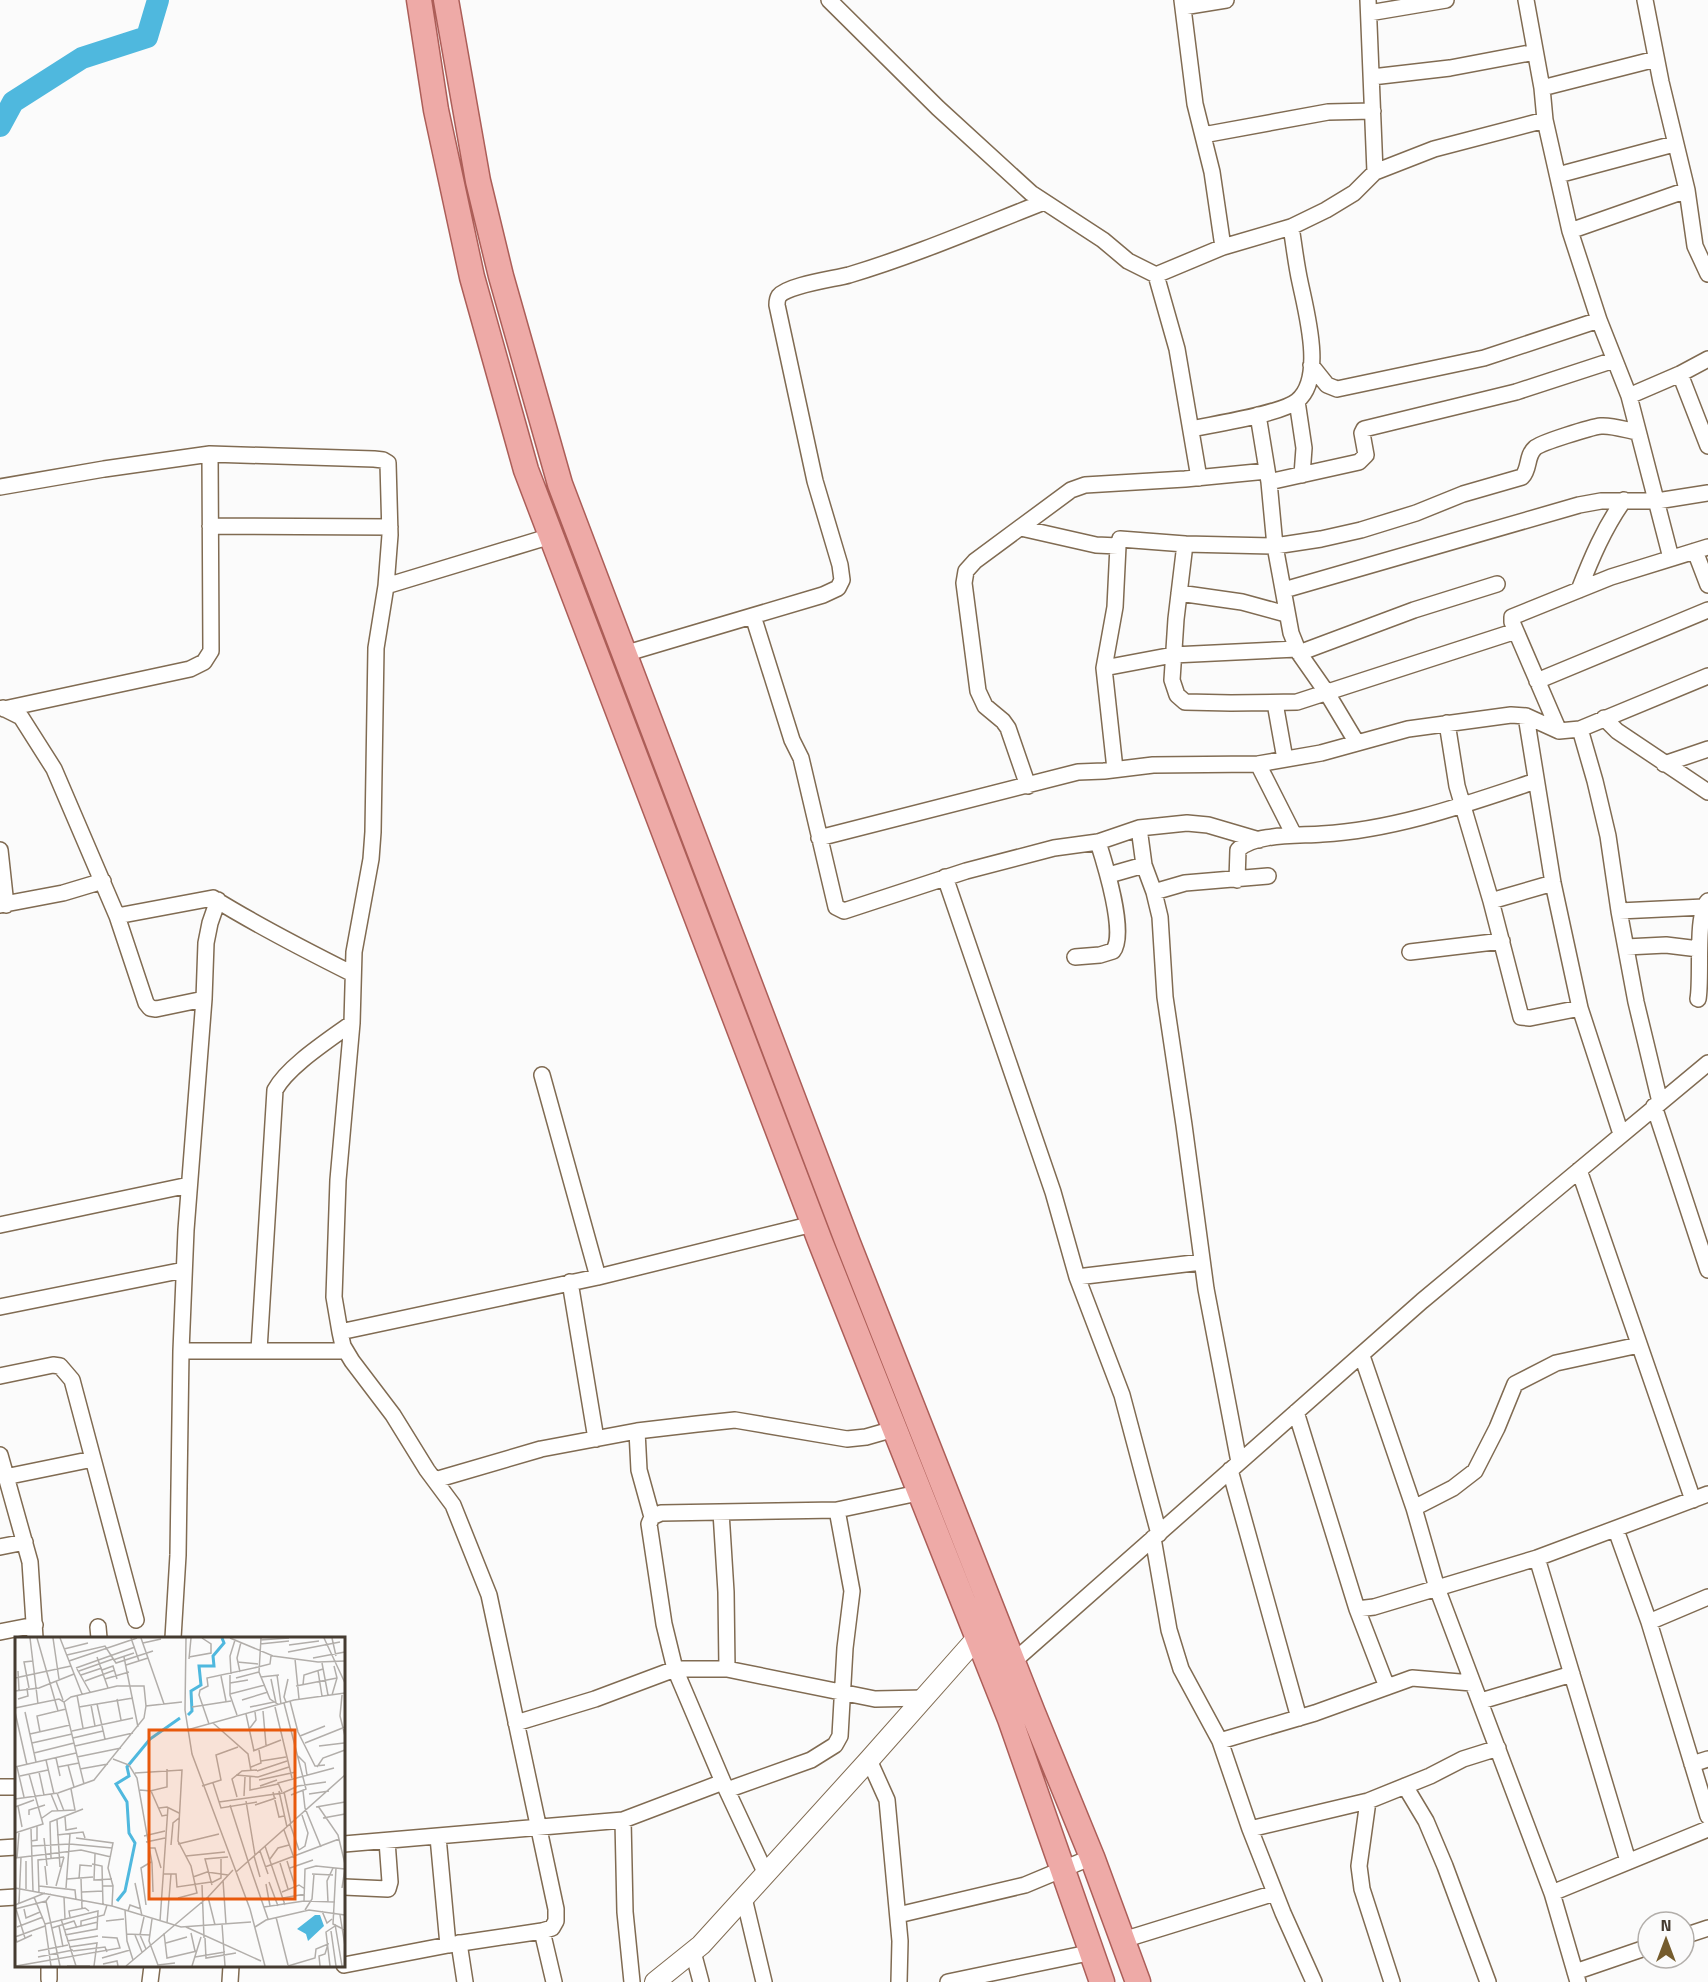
<svg xmlns="http://www.w3.org/2000/svg" width="1708" height="1982" viewBox="0 0 1708 1982" font-family="'Titillium Web',sans-serif">
<rect width="100%" height="100%" fill="#fbfbfb"/>
<g fill="none" stroke-linecap="round" stroke-linejoin="round">
<path stroke="#4fb8de" stroke-width="22" d="M0,126L13,102L82,58L147,37L158,0"/>
<defs>
<path id="minor" d="M829,0L938,108L1031,193L1103,240L1128,261L1156,275L1177,349L1199,478
M1182,0L1195,104L1212,172L1223,247
M1368,0L1375,172
M1526,0L1542,88L1545,120L1570,231L1599,320L1629,396L1671,558
M1645,0L1661,82L1687,190L1695,246L1708,274
M1183,7L1226,0
M1369,13L1446,0
M1372,77L1450,68L1535,52
M1542,88L1656,59
M1203,135L1328,112L1373,111
M1558,175L1674,144
M1570,231L1687,190
M1156,275L1223,247L1291,227L1326,210L1354,193L1375,172L1434,149L1545,120
M1311,365L1327,385L1337,389L1484,358L1599,320
M1680,374L1708,446
M1629,396L1680,374L1708,359
M1297,401L1304,448L1302,475
M1258,415L1269,482L1275,546L1291,633L1299,653L1327,693L1357,743
M1191,429C1214,424 1281,414 1297,401C1325,379 1306,311 1300,282C1296,264 1294,245 1291,227
M1269,482L1359,462L1366,455L1362,433L1364,429L1516,392L1614,360
M0,487L104,469L210,454L374,459L383,460L388,463L390,535L386,586L376,648L373,832L371,859L354,952L352,1023L338,1180L334,1297L340,1332L343,1346L352,1361L393,1415L427,1470L453,1505L489,1595L556,1909V1921L552,1928L542,1931L448,1945L344,1965
M210,526L390,527
M1021,528L1096,545L1118,546
M1185,544L1176,619L1172,680L1177,695L1185,702L1231,703L1297,702L1516,631
M1695,551L1708,585
M386,586L551,536
M1284,590L1579,505L1601,501H1657L1708,493
M1579,590C1591,559 1604,528 1624,500
M1179,593L1242,602L1286,614
M753,616L792,740L801,758L836,907L844,911L966,871L1054,848L1098,842L1139,828L1187,823L1208,825L1259,840
M1299,653L1414,610L1497,584
M624,654L823,595L838,588L842,580L840,565L815,481L777,305C777,301 777,299 779,296C788,285 834,279 849,275C916,255 980,227 1044,202
M1104,668L1173,655L1297,649
M1537,681L1708,610
M1275,703L1285,759
M3,708L21,717L54,769L117,916L146,1003L150,1008L156,1009L204,999
M4,709L190,669L204,662L211,651L210,454
M1526,716L1553,883L1580,1008L1621,1134
M1604,718L1617,731L1708,792
M1447,723L1457,786L1491,901L1521,1017L1530,1018L1580,1008
M1580,729L1595,781L1608,836L1619,911L1636,1002L1660,1102
M1559,731L1512,622V617L1611,577L1708,547
M1258,764L1294,835
M1664,764L1708,749
M1115,769L1104,668L1115,607L1118,546L1120,539L1185,544L1275,546L1321,539L1361,530L1416,513L1463,494L1522,477C1530,469 1526,456 1535,448C1540,443 1591,427 1601,426C1612,425 1626,430 1637,432
M1028,786L1008,728L1003,721L985,706L978,691L964,583L966,571L975,561L1071,490L1085,485L1185,479L1267,471
M1139,828L1144,865L1154,892L1160,917L1165,997L1184,1125L1206,1289L1239,1462
M819,838L1078,772L1104,771L1153,765L1258,764L1321,753L1408,729L1511,715L1526,716L1559,731L1580,729L1708,676
M0,850L6,905
M1109,875L1144,865
M945,877L1053,1192L1077,1277L1122,1395L1159,1534
M1237,880L1238,850C1253,833 1301,836 1322,834C1395,830 1467,804 1536,781
M1154,892L1185,883L1268,876
M1491,901L1553,883
M0,905L63,893L103,881
M1619,911L1704,907
M117,916L213,898C258,926 305,950 353,974
M1626,947L1666,945L1699,949
M1410,952L1502,941
M1075,957L1100,955L1113,951C1127,934 1105,864 1098,842
M1698,999C1702,978 1695,914 1708,901
M542,1075L598,1277
M1654,1106L1708,1270
M1579,1170L1693,1500
M0,1225L189,1185
M1077,1277L1202,1262
M570,1282L596,1439
M0,1307L184,1270
M340,1332L598,1277L813,1224
M259,1350L275,1090C288,1066 329,1040 352,1023
M181,1351H346
M1362,1356L1414,1508L1437,1588L1552,1893L1578,1982
M0,1376L53,1365L60,1366L72,1380L136,1620
M1296,1412L1357,1609L1387,1687
M637,1431L639,1470L652,1517
M0,1455L30,1562L35,1638
M1230,1470L1299,1718
M5,1477L93,1459
M435,1480L541,1449L637,1431L697,1424L735,1420L847,1439L866,1437L894,1429
M1414,1508L1453,1488L1475,1471L1497,1428L1515,1384L1556,1363L1639,1345
M721,1512L726,1592L727,1669
M1616,1530L1649,1622L1708,1816
M1153,1538L1169,1630L1181,1669L1220,1741L1250,1829L1283,1913L1314,1982
M0,1547L25,1542
M1537,1558L1628,1861
M1357,1609L1374,1607L1537,1558L1708,1494
M1649,1622L1708,1597
M98,1627L99,1638
M0,1632L35,1625
M173,1638L178,1555L181,1351L186,1230L204,999L206,943L210,923L218,900
M1013,1662L1422,1301L1708,1063
M1481,1701L1572,1674
M516,1723L595,1699L675,1669H727L875,1699L925,1698
M1220,1741L1315,1713L1412,1678L1472,1683
M869,1760L887,1800L900,1941L899,1982
M1692,1764L1708,1759
M1405,1786L1426,1821L1445,1866L1488,1982
M0,1787H16
M727,1790L811,1760L835,1745L840,1736L845,1648L852,1591L837,1510
M1368,1801L1359,1866L1362,1889L1392,1982
M623,1820L625,1912L632,1982
M1250,1829L1368,1801L1430,1776L1463,1759L1498,1748
M438,1837L448,1945
M344,1844L623,1820L723,1782
M0,1848L16,1847
M766,1874L723,1782L675,1669L664,1624L649,1524L652,1517L661,1513L837,1510L918,1493
M344,1887L388,1889L390,1882L387,1841
M1552,1893L1708,1829
M0,1898L16,1897
M744,1898L764,1982
M898,1915L1025,1885L1092,1857
M542,1931L554,1982
M1684,1936L1708,1928
M1123,1940L1275,1893
M459,1943L465,1982
M693,1952L701,1982
M49,1966V1979
M1575,1972L1648,1947
M150,1982L152,1966
M230,1982L231,1966
M948,1982L1093,1952"/>
<path id="tertiary" d="M655,1982L701,1945L869,1760L977,1638"/>
<path id="primary" d="M419,0L436,110L472,277L526,470L820,1241L1010,1719L1102,1982
M446,0L478,181L501,276L560,484L848,1243L1033,1713L1092,1857L1138,1982"/>
</defs>
<use href="#minor" stroke="#806b52" stroke-width="18"/>
<use href="#tertiary" stroke="#806b52" stroke-width="22"/>
<use href="#primary" stroke="#ac5e58" stroke-width="27"/>
<use href="#minor" stroke="#fff" stroke-width="15"/>
<use href="#tertiary" stroke="#fff" stroke-width="20"/>
<use href="#primary" stroke="#eeaaa7" stroke-width="24"/>
</g>
<g transform="translate(15 1637)">
<rect width="330" height="330" fill="#fbfbfb"/>
<path d="M300,278H305L309,289L293,304L291,297L282,292Z" fill="#4fb8de"/>
<path fill="none" stroke="#4fb8de" stroke-width="3" d="M173,78L177,74L176,54L186,48L184,29H199L198,19L209,6L207,1M102,264L110,254L120,206L114,196L112,165L101,147L114,139L112,130L135,102L165,81"/>
<path fill="none" stroke="#b2aeaa" stroke-width="1.5" d="M15,1L23,67M22,1L43,74M38,1L44,42M45,1L67,57M116,1L124,24M126,1L149,67M171,1L170,73L177,117L235,272L250,329M215,1L258,19L303,25L330,24M246,1L244,35L255,62L264,68M309,1L330,46M317,1L321,19M245,3L274,1M128,6L146,2M245,7L274,4M274,8L304,4M49,12L73,6M273,15L325,5M52,18L90,9L101,26L138,14M82,20L93,51M109,20L123,90M174,20L196,16V7L187,1M298,21L330,15M174,22L176,1M280,22L284,62M98,23L119,16M54,24L122,1M222,25L243,27M307,26L313,58M111,28L133,21M243,30L255,27L256,19M61,31L120,10M62,32L75,55M87,33L98,29L102,42M3,34L4,53M64,34L98,22M303,34L307,59M225,35L222,21L226,5M216,37L215,19L220,3M66,38L87,31M215,38V58L222,78M262,38L266,67M206,39L211,64M246,40L264,38M0,41L56,29M221,41L244,35M90,42L114,35M256,42L261,66M41,44L48,63M70,44L100,33M215,46L233,43M288,48L289,38L308,32M281,49L322,41M14,51L9,25L18,24M0,54L24,51L59,37M215,57L250,48M62,58L68,91M317,58L322,41L319,29M327,58L325,79L330,99M3,62L13,59L12,51M102,62L106,83M227,63L253,55M275,64L283,95L300,129L310,128M49,65L56,60L102,49H129L131,69M49,65L69,147M271,65L269,60L273,42M269,66L291,152L276,158M82,67L90,102M76,68L80,89M64,70L118,61M177,70L216,64M235,70L259,65M260,70L277,141M0,71L44,62L49,65M248,74L251,108M0,75L12,128M10,75L21,125M231,77L239,114M198,86L233,117L236,134M194,87L184,58L185,53L193,49L192,41L243,30M235,91L241,83L240,75M172,93L279,63L330,56M57,94L118,81M25,95L22,79L51,72M15,97L55,88M285,99L310,89M58,101L88,94M17,106L57,97M290,106L330,90M60,109L118,96M304,109L329,106M238,114L266,103M19,116L59,106M283,119L290,126L292,138M62,120L106,111M41,121L45,139M98,122L114,128L122,141L137,226L138,255M31,123L39,157M246,124L271,120M53,128L59,150M0,130L61,116M2,130L9,160M43,130L64,126M236,130L246,126L244,113M302,130L308,121L330,113M65,132L93,127M242,134L272,124M24,135L29,158M120,136L167,133L163,204L176,229L182,256L163,261M221,138L243,140L274,130M5,139L33,133M235,140V153L263,147M244,143L281,135M198,146L206,171L242,165M187,149L206,143L201,118L223,110M245,149L262,143M283,149L311,145M125,153L136,154L147,179L152,178M135,154L152,150V132M264,154L272,190M288,154L290,171L306,210M258,155L264,180L269,179M267,155L263,146L319,131M269,155L276,187M42,156L49,174M36,157L43,174M294,157L314,154M229,159L230,140M222,160L217,142L227,134L242,133M0,162L43,156L79,143L129,81L131,69L167,65M231,164L240,218M204,165L268,156L283,149M215,168L233,224M240,168L261,161M3,169L7,190M303,169L323,198L330,227M0,170L19,163M301,170L330,165M144,171L152,170L164,176M14,178V173L30,168M50,180L51,193L62,191M27,181L37,174L60,173L56,152M308,181L330,177M42,183L45,230M275,187L284,213M16,192L18,254M269,193L279,221M0,196L28,187L14,137M42,198L68,195L70,201M129,199L150,194M29,201L32,229M61,201L98,206L93,231L98,249M16,204L22,203V189M131,205L150,201M163,207L204,197M156,208L158,186L164,181M17,209L55,207L97,211M250,209L270,268M133,211H140L146,231M284,213L290,209L293,196L287,178M245,214L253,237M80,217L79,243L97,242M171,219L210,215M239,219L245,240M0,221L66,213L96,220M2,221L4,196M36,221L35,185L68,172M255,222L263,211L274,208M11,224V252M233,224L253,282M272,224L280,249M265,226L273,252M77,227L87,229L88,268M30,229L32,248M250,230L324,202M275,231L298,223M321,231L318,287L330,293M221,235L330,138M149,237H161L162,250L196,245M297,237L318,238M178,240L192,235L213,238M52,242L78,240M64,242L65,228L77,229M66,242L67,271M208,243L211,287M254,245L263,269M120,246L127,279M196,246L206,241V222M251,247L255,269M187,248L189,301M197,248L190,222L213,220M24,249L60,253L61,263M41,249L49,220M88,249H98L97,269M0,251L97,269L166,290L236,285M51,251L55,197M327,251L330,231M24,255L23,223L49,220M67,255L88,254M267,255L284,248L290,252M19,260L30,287L36,329M49,260L50,282M193,260L200,288M268,261L290,257M31,264L45,329M289,264L290,232L301,229L330,232M313,265L312,244L318,231M4,266L6,220M0,268L30,256M131,268L126,231L136,225M249,270L289,264L320,265M0,272L31,264L36,257M1,272L10,301M9,272L11,281L25,275M110,273L112,304L118,323M290,273L297,262L299,237M113,274L115,268L126,272M307,274L312,286L317,282M325,278L330,309M55,280L54,274L70,271L74,274M129,280L125,298L131,312M261,280L273,328M46,282L61,329M137,282L134,304L143,328L160,326M91,284L109,282M145,284L153,170M152,286L156,237M30,287L83,274L82,292L50,298M207,287L210,329M320,287L327,329M44,289L48,310M66,289V284L89,278L92,268M2,290L28,280M171,290L246,324M240,290L251,283L294,273L330,278M37,291L59,284L62,291M49,293L83,285M316,294L321,329M149,296L152,321L182,314M176,296L180,314M111,297L135,298M120,298L127,315M0,300L30,289M0,300L2,305L17,298M190,301L191,321L221,316M52,304L83,299M151,306L172,300M54,310L82,306L79,329M23,314L53,308M58,314L90,310L92,315M23,320L58,313M180,320L210,315M87,321L115,313M88,327L102,324L103,329M1,329L105,311L102,301L87,300M52,329H75M111,329L193,260L218,233M177,329L186,300M273,329L300,321L301,312L313,307L310,317L304,319L305,329M315,329L311,295L320,289"/>
<path fill="#e8590c" fill-opacity="0.15" stroke="#e8590c" stroke-width="3" d="M134,93H280V262H134Z"/>
<rect width="330" height="330" fill="none" stroke="#453b30" stroke-width="3"/>
</g>
<g transform="translate(1666 1940)"><circle r="28" fill="#fbfbfb" stroke="#b2aeaa" stroke-width="1.5"/>
<path d="M0-4.5L10 22L0 15L-10 22Z" fill="#755c2d"/>
<text y="-9" font-size="16" font-weight="bold" text-anchor="middle" fill="#453b30">N</text>
</g>
</svg>
